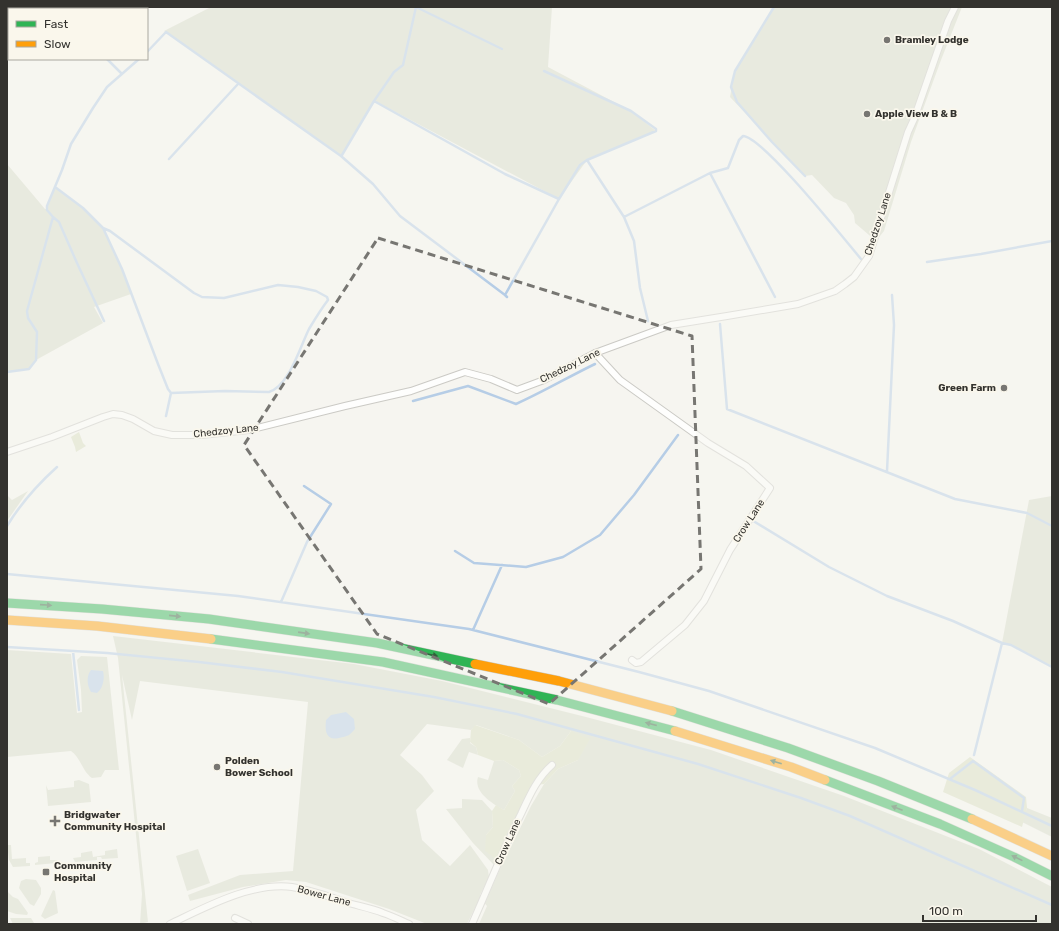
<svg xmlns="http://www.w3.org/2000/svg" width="1059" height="931" viewBox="0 0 1059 931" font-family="Rubik,sans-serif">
<rect width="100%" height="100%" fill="#f6f5f0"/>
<path fill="#d8dcca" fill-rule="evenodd" d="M211,7H552L548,67L631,111L656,131L587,160L559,199L375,101L341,156L164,31Z
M774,7H962L941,60L911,142L884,231L876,241L855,223L854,215L846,203L834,198L812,175L805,176L730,97L735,71Z
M7,164L45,209H47L55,187L83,208L103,228L122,269L131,294L94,307L103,323L36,360L29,369L7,372Z
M28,491L7,521V495L12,500Z
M1052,496V666L1011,645L1002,643L1029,500Z
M113,636L354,664L442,681L586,717L711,750L844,796L979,849L1052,887V924H479L487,906L480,898L467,924H427L389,909L306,882L286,880L243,887L190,901L188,895L240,875L293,871L308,702L140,681L132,720L122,675L148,922L140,924L142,894L118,658ZM427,724L471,730L476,725L519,740L542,757L560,746L571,731L578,760L558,769L544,784L531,806L498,873L486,901L480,895L489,877L488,870L470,845L450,866L422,840L416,810L434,791L422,775L400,755Z
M7,650L71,654L77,713L82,712L81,690L77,660L81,656L107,657L119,770H105L101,777L92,778C82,771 81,758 71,751L7,757Z
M470,738V743L476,747L478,755L469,752L463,768L447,760L462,739Z
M503,760L519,770L521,776L512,786L515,791L504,810C493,804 473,792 478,777L488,780L494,761Z
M79,780L89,784L91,802L48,806L46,785L48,790L74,787V781Z
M462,799L482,800L492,811L493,827L486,835L497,860L494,865L473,843L446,809L462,808Z
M1027,808L1052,818V837L1022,822Z
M7,845H11L12,859L26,858V863H30V866L13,867L9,860Z
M117,849L118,858L102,859L101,857H97V860L75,862L73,858L81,857V853L92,851L93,857L105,855V851Z
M198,849L210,883L187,891L176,856Z
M50,856V860H58L56,863L35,865V863L38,862V857Z
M26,879L36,880L41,888V894L34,906L30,904L19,888L21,881Z
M53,890L55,891L58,913L45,919L41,916Z
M7,891L13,897L18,899L28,913L27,915L16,914L7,911Z
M10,918H31L34,923L33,924H13Z"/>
<path fill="#d9dec2" d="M79,432L83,443L86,446L76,452L75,447L71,437Z
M475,725L519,740L542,757L560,746L571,731L590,739L578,760L558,769L544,784L535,785L497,860L485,851L486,835L493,827L492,811L496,805L504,810L515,791L512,786L521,776L519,770L503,760L494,761L478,755L476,747L470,742L471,730Z
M970,757L1026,797L1027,808L1022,827L943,792L949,773Z"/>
<path fill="#b6cde6" d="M91,670L103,671C105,678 103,689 97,693L91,692C87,686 86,676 91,670Z
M346,712L354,719L355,729C349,736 348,736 339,738C325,741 325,730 326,720L331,715Z"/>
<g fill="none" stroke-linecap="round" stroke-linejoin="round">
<path stroke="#b6cde6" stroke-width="2.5" d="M38,7L41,9
M416,7L502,49
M774,7L735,71L731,87L737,102L772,142L805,176
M147,52L166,32L341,156L373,184L400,216L505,295
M107,59L122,74
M374,101L505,174L559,199
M342,155L374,101L394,72L403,65L416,7
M169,159L238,84
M587,160L624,217L634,241L640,288L648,321
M710,173L775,297
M55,187L83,208L103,228L122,269L158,364L168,389L171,393L166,416
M53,217L59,222L77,263L104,321
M624,217L710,173L728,168L739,140L743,136C763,137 844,239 861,259
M103,228L110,231L194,293L202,297L224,298L278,285L298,287L316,291L327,297L328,300C321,309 315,319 309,329C300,347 289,386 269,392L225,391L171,393
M927,262L981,254L1052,241
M507,297L505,295L559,199L580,165L587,160L656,131V129L631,111L544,71
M720,324L727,409L955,499L1027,513L1052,526
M7,372L29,369L36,360L37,332L28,318L27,311L53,217L47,210V206L62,170L71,144L93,108L107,87L139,59
M413,401L468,386L516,404C543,392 568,377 595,364
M887,471L894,325L892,295
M750,519L829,567L887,596L953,621L1002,643L1011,645L1052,667
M7,526C21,503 37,485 57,467
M455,551L474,563L526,567L563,557L600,535L634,495L678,435
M7,574L238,596L469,629L639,672L709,691L875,748L975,790L1052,826
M281,602L307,542L331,504L304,486
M473,630L502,565
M7,647L107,653L199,662L282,672L434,697L517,714L698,764L801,798L850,816L1052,905
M73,651L79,710
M974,755L1002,643
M950,779L973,761L1024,798L1022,811"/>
<defs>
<path id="street" d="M595,353L620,380L708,443L746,466L770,488L730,550L704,601L685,625L641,662L636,663L632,660
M7,452L52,437L103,417L113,414L122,415L133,419L154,431L172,435H202L249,430L345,406L411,391L465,372L491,379L517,390L544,380L595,353L671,325L727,316L798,304L835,291L845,284L854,277L869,256L908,132L914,119L948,21L955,7
M235,918L248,924
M170,924C206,907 251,882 292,887C310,890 328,896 345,902C358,906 371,908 383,913C392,916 400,920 409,924
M472,924C488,888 503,850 521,814C529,797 537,778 552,765"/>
<path id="fast" d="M7,603L102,609L209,619L377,643L475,664
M211,639L383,662L557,700L675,731
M672,711L788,748L878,781L972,819
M825,780L940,824L1014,857L1052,876"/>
<path id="slow" d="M7,620L97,626L211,639
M475,664L559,681L672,711
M675,731L791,767L825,780
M972,819L1052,856"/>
</defs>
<use href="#street" stroke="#cbcac5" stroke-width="8"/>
<use href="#fast" stroke="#cbcac5" stroke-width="10"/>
<use href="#slow" stroke="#cbcac5" stroke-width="10"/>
<use href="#street" stroke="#fefefd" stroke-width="6"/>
<use href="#fast" stroke="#30b455" stroke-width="9"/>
<use href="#slow" stroke="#ff9f0a" stroke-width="9"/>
</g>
<defs><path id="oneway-solid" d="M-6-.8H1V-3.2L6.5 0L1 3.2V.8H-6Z"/></defs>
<g fill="#32603c">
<use href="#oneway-solid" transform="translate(46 605) rotate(4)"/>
<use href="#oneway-solid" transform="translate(175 616) rotate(6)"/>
<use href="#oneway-solid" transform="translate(304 633) rotate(8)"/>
<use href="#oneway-solid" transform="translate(432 655) rotate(12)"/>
<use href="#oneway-solid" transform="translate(651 724) rotate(-165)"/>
<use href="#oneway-solid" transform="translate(776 762) rotate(-163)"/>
<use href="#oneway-solid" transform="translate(897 808) rotate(-159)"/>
<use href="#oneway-solid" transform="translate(1017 858) rotate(-154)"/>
</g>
<path d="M0 0H1059V931H0ZM378,238L692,336L701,569L549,704L377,634L244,445Z" fill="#f6f5f0" fill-opacity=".55" fill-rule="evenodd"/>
<path fill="none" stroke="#777672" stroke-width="3" stroke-dasharray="8 5" stroke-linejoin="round" d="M378,238L692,336L701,569L549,704L377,634L244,445Z"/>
<g fill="#777672" stroke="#faf7ec" stroke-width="1.5">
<circle cx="887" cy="40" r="4"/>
<circle cx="867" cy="114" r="4"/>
<circle cx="1004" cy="388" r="4"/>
<circle cx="217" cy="767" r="4"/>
<path d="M53 815h4v4h4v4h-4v4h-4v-4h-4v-4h4z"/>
<rect x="42" y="868" width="8" height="8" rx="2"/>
</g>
<g text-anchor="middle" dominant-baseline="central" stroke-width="3.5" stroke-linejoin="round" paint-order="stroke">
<g font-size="10" font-weight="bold" fill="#33322e" stroke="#faf7ec" text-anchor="start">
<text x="895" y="40">Bramley Lodge</text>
<text x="875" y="114">Apple View B &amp; B</text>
<text x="996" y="388" text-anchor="end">Green Farm</text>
<text x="225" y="761">Polden<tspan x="225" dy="12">Bower School</tspan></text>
<text x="64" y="815">Bridgwater<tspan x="64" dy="12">Community Hospital</tspan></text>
<text x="54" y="866">Community<tspan x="54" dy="12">Hospital</tspan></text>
</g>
<g font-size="10" fill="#33322e" stroke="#faf7ec">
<text transform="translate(878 224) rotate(-72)">Chedzoy Lane</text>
<text transform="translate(570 366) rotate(-26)">Chedzoy Lane</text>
<text transform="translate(226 431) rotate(-6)">Chedzoy Lane</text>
<text transform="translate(749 521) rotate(-57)">Crow Lane</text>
<text transform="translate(508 842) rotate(-66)">Crow Lane</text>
<text transform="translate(324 896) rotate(15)">Bower Lane</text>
</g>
</g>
<rect width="1059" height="931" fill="none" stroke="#33322e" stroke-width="16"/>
<rect x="8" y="8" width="140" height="52" fill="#faf7ec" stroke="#aaa8a0"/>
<rect x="16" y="21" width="20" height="6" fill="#30b455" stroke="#aaa8a0"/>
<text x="44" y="28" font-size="12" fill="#33322e">Fast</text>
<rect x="16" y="41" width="20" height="6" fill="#ff9f0a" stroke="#aaa8a0"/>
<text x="44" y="48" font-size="12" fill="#33322e">Slow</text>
<path d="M923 915v6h113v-6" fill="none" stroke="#33322e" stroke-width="2"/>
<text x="929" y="915" font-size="12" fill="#33322e" stroke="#faf7ec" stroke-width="3" paint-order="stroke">100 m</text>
</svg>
